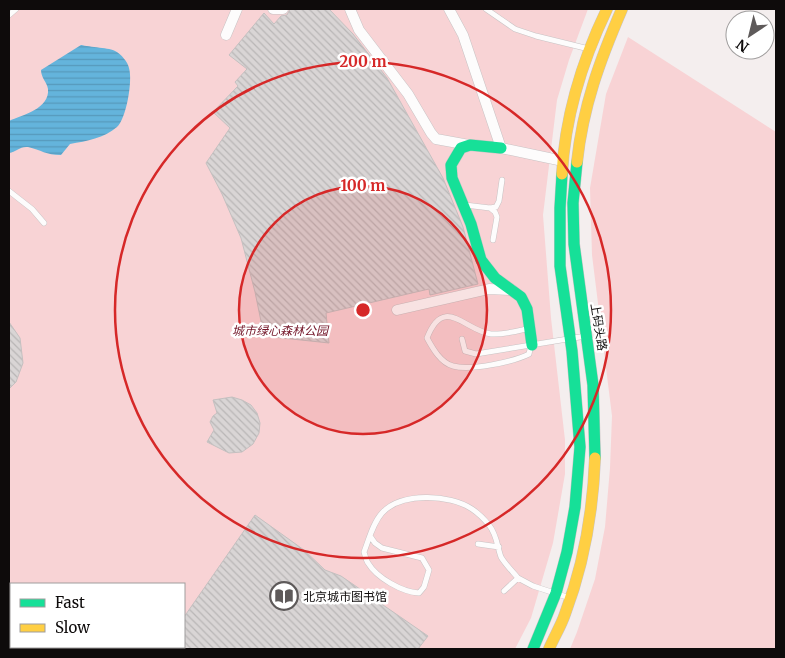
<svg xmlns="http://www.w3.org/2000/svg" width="785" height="658" viewBox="0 0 785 658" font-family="Merriweather,'Noto Sans SC',serif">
<defs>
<pattern id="water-rules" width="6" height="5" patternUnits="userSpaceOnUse" patternTransform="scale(1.25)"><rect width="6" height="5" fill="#64b4dc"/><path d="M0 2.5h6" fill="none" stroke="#5699bb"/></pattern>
<pattern id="building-back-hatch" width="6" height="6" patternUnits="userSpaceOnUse" patternTransform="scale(1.25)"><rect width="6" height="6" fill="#d9d5d5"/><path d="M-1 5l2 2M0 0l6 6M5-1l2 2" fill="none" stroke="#b9b6b6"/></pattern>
</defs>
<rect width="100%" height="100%" fill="#f4eeee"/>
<path fill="#f8d3d5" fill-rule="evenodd" d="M9,9H588L569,60L557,100L543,215L551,318L565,440V474L553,543L531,618L515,649H9ZM11,584H184V647H11Z
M628,37L776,132V649H570L577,632L595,579L605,527L610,468L612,416L592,255L590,188L606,94Z"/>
<path fill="url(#water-rules)" d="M81,45C89,47 111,48 115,51C121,54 128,62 129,68C133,81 126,119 117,127C104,138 87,141 70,144L61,155C46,155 41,150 28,147C20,146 16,152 9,153V121C22,115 50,109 48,89C47,82 41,78 41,70Z"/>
<path fill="url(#building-back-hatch)" stroke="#c4c0c0" d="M290,9H329L353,34L387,78L443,178L463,227L478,284L430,295L429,289L326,313L329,343L264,336L255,292L241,238L222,194L206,163L230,128L213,112L238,86L235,82L247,69L229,55L264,13L274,24L281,16L287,15Z
M9,322L20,338L23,363L16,382L9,389Z
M232,397L242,400L251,405L257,413L260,423L259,433L253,444L242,452L229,453L207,442L214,430L210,422L213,416L217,413L213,400Z
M255,515L304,550L325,570L341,576L428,636L418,649H184V617Z"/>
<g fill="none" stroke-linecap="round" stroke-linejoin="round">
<defs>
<path id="lane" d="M486,9L515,29L536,36L589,49
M9,15L16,9
M9,191L32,209L44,223
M465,205L490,208L496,207L499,201L502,180
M490,208L495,212L497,217L493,240
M530,328C517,331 504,335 491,334C465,331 444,294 427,338C433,349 441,363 453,366C470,371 513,362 529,354L531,345
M462,339L465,351L476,354L586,336
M370,536L375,543L382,548L422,558L429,570L424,587L419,593C402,592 377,578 368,563C366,560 365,555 364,552C369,539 373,523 382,513C401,492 450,494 472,509C478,513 485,520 489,525C497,535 497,546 501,557C505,564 513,572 518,578
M478,544L499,547
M504,591L518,578L533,586L570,598"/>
<path id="street" d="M273,9H283
M350,9L359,30L408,94L431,133L436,139L469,145
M449,9L463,35L501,148L563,161
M226,35L237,9
M397,310L489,289L512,290"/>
<path id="fast" d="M501,148L470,145L461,148L451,165L452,178L471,224L481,260L495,278L521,297L527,309L532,345
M577,162L573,203L574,244L593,385L595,458
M533,649L556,593L567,552L575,507L580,447L572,351L560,266V208L562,174"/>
<path id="slow" d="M577,162C583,106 600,60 622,9
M562,174C565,116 582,61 607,9
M549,649C554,637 561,626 565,614C584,564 593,511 595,458"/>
</defs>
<use href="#lane" stroke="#c8c3c4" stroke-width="6"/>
<use href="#street" stroke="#c8c3c4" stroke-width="11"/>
<use href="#fast" stroke="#c8c3c4" stroke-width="12"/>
<use href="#slow" stroke="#c8c3c4" stroke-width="12"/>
<use href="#lane" stroke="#fdfcfc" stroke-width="5"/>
<use href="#street" stroke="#fdfcfc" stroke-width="10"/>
<use href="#fast" stroke="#16e098" stroke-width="11"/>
<use href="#slow" stroke="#ffcf43" stroke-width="11"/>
</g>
<circle cx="363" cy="310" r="124" fill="#d62828" fill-opacity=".12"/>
<g fill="none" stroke="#d62828" stroke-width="2.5">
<circle cx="363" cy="310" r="124"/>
<circle cx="363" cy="310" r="248"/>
</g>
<defs>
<symbol id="library-ring" viewBox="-11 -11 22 22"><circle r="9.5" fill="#fff" stroke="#5e5a5a" stroke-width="1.5"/><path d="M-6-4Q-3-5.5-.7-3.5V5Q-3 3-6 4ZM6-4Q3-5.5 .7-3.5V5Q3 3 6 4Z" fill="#5e5a5a"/></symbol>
</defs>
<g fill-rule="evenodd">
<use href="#library-ring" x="268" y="580" width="32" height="32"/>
</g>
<g text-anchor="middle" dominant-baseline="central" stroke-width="5" stroke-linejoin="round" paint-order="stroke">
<g font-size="12" fill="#0e0b0b" stroke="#fff">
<text transform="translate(599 327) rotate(81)">上码头路</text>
</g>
<g font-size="12" font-style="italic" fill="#721427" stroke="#fff">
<text x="280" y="330">城市绿心森林公园</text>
</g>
<g font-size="12" fill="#0e0b0b" stroke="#fff" text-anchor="start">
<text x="303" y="596">北京城市图书馆</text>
</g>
</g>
<circle cx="363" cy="310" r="8" fill="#d62828" stroke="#fff" stroke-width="2.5"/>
<g font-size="15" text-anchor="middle" font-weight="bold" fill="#d62828" stroke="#fff" stroke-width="5" stroke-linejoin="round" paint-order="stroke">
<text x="363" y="67">200 m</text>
<text x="363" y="191">100 m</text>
</g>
<rect width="785" height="658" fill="none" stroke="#0e0b0b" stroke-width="20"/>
<rect x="10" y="583" width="175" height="65" fill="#ffffff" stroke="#9f9d9d"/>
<rect x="20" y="599" width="25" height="8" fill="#16e098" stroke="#9f9d9d"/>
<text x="55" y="608" font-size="15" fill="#0e0b0b">Fast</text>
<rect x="20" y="624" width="25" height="8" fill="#ffcf43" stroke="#9f9d9d"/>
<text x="55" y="633" font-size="15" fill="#0e0b0b">Slow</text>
<g transform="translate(750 35) rotate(215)"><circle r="24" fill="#ffffff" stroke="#9f9d9d"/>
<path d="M0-4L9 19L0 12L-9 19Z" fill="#5e5a5a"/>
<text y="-8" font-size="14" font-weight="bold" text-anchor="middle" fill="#0e0b0b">N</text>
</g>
</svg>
